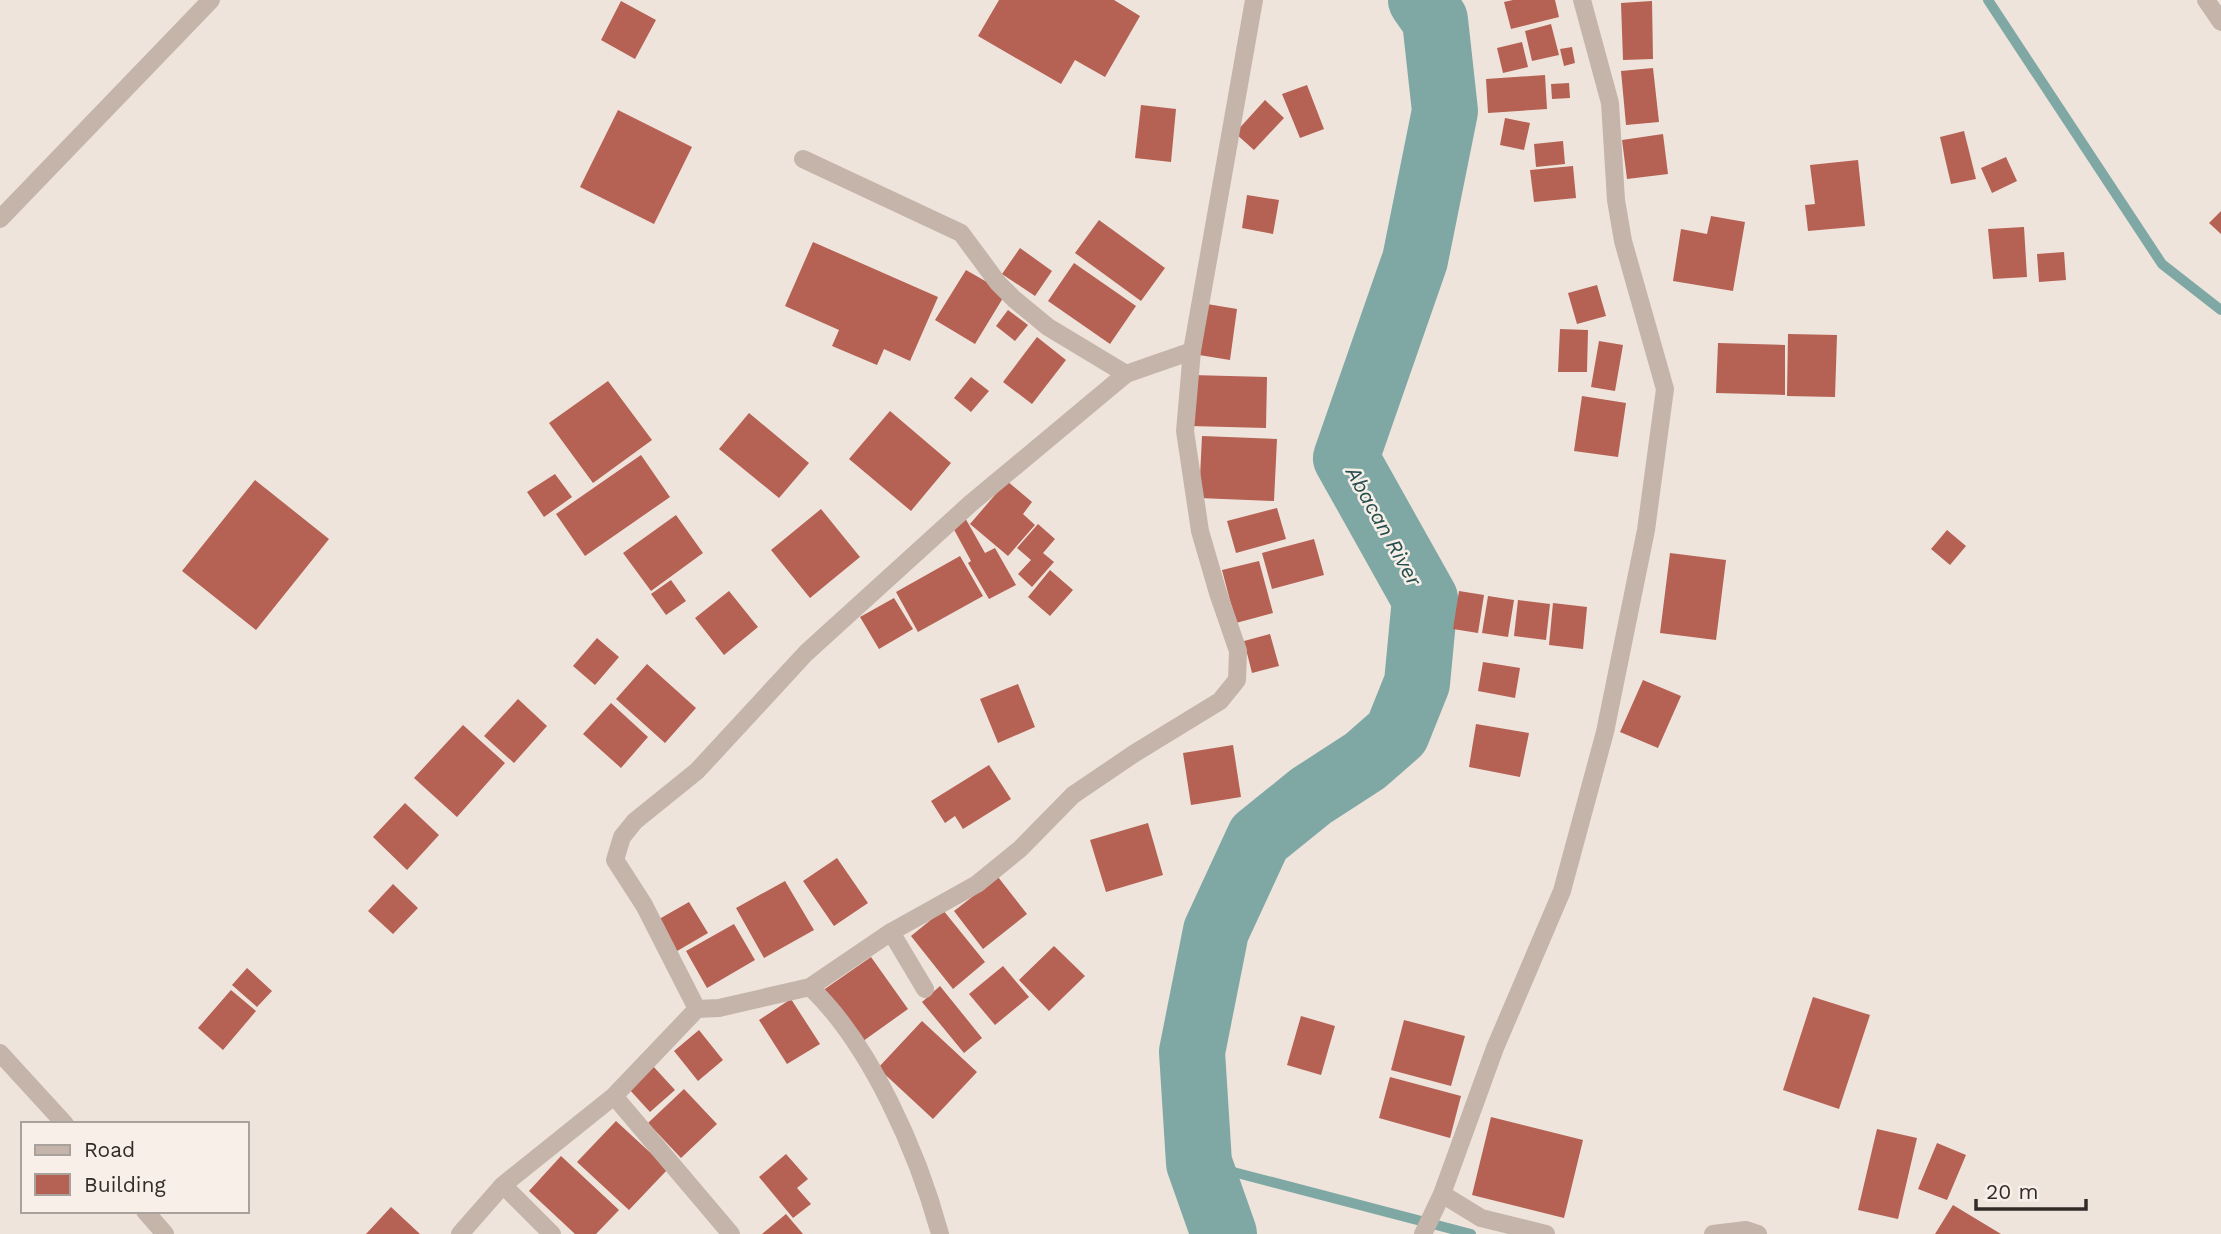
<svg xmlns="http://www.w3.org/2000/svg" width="2221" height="1234" viewBox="0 0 2221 1234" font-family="'Work Sans',sans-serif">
<rect width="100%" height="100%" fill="#eee4dc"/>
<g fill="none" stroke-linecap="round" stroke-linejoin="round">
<path stroke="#7fa8a5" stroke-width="10" d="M1988,0L2162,264L2221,310
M1199,1163L1471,1234"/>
<path stroke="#7fa8a5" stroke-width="66" d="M1224,1234L1199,1163L1192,1052L1216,931L1259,838L1311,796L1365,761L1397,733L1417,683L1425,599L1346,458L1415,260L1445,111L1435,20L1421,0"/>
</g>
<path fill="#b56153" d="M999,0H1114L1140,16L1105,77L1075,60L1061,84L978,36Z
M1513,0H1555L1559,17L1511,29L1504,2Z
M621,1L656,20L635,59L601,40Z
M1652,1L1653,59L1623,60L1621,3Z
M1551,24L1559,55L1532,61L1525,31Z
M1522,42L1528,67L1503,73L1497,48Z
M1572,47L1575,63L1564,66L1560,49Z
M1653,68L1659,122L1626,125L1621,71Z
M1545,75L1547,109L1488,113L1486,79Z
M1569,83L1570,98L1552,99L1551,84Z
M1307,85L1324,129L1300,138L1282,94Z
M1265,100L1284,118L1254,150L1235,133Z
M1141,105L1176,109L1171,162L1135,158Z
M618,110L692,147L654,224L580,187Z
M1505,118L1530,123L1524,150L1500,145Z
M1964,131L1976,179L1951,184L1940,137Z
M1663,134L1668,174L1627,179L1622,140Z
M1563,141L1565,164L1536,167L1534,144Z
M2006,157L2017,181L1992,193L1981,168Z
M1858,160L1865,226L1808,231L1805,205L1815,204L1810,165Z
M1573,166L1576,198L1534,202L1530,170Z
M1247,195L1279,200L1273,234L1242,228Z
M2221,211V234L2209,223Z
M1711,216L1745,222L1733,291L1673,281L1681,229L1707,234Z
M1099,220L1165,268L1141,301L1075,253Z
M2024,227L2027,277L1993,279L1988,229Z
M813,242L938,297L910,361L884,349L877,365L832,346L839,330L785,306Z
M1020,248L1052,271L1035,296L1002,274Z
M2064,252L2066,280L2039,282L2037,254Z
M1074,263L1136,306L1110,344L1048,301Z
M966,270L1006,293L975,344L935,320Z
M1597,285L1606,316L1577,324L1568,293Z
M1207,304L1237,309L1230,360L1199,355Z
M1008,310L1028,325L1015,341L996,326Z
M1560,329L1588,330L1587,372H1558Z
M1788,334L1837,335L1835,397L1787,396Z
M1037,337L1066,360L1032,404L1003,382Z
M1599,341L1623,345L1615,391L1591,387Z
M1718,343L1785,345V395L1716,393Z
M1191,375L1267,377L1266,428L1190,426Z
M971,377L989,391L971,412L954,398Z
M608,381L652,440L593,483L549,423Z
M1582,396L1626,403L1618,457L1574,451Z
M890,411L951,463L911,511L849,459Z
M749,413L809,463L779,498L719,449Z
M1202,436L1277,439L1274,501L1199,498Z
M641,455L670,497L585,556L556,514Z
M555,474L572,497L544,517L527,492Z
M255,480L329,539L256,630L182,571Z
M1007,481L1032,502L1023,514L1035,525L1008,556L970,524Z
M1277,508L1286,539L1236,553L1227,521Z
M821,509L860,557L810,598L771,550Z
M676,515L703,553L651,591L623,553Z
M964,516L985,553L995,548L1016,585L989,599L968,563L971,561L951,524Z
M1038,524L1055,539L1043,553L1054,562L1032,587L1018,574L1031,560L1017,548Z
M1947,530L1966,546L1950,565L1931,549Z
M1314,539L1324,575L1272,589L1262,553Z
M1670,553L1726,560L1716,640L1660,633Z
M960,556L983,596L918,632L896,592Z
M1259,561L1273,613L1236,623L1222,570Z
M1050,570L1073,590L1050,616L1028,597Z
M671,580L686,601L666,615L651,594Z
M729,591L758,627L724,655L695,618Z
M1459,591L1484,595L1478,633L1453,629Z
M1488,596L1514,600L1508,637L1482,633Z
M894,598L913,629L879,649L860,617Z
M1518,600L1550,604L1546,640L1514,636Z
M1553,603L1587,607L1583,649L1549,645Z
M1270,634L1279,666L1252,673L1244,641Z
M597,638L619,657L595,685L573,666Z
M1483,662L1520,668L1515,698L1478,691Z
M647,664L696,708L665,743L616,699Z
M1643,680L1681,696L1658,748L1620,732Z
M1018,684L1035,727L998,743L980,699Z
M518,699L547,726L514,763L484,736Z
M611,703L648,737L621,768L583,734Z
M1476,724L1529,733L1520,777L1469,767Z
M463,725L505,763L457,817L414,778Z
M1233,745L1241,797L1191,805L1183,753Z
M989,765L1011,799L963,829L955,816L945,823L931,801Z
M405,803L439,835L407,870L373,837Z
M1148,823L1163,875L1106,892L1090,840Z
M837,858L868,903L834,926L803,881Z
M998,877L1027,914L983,949L954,911Z
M785,881L814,930L764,958L736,908Z
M393,884L418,908L393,934L368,911Z
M689,902L708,933L672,954L654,922Z
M943,910L985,962L953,989L911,936Z
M734,924L755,960L707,988L686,951Z
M1054,946L1085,976L1049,1011L1019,980Z
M871,957L908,1009L859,1044L822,991Z
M1003,966L1029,997L995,1025L969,994Z
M247,968L272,991L257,1007L232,985Z
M940,986L982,1038L964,1053L922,1002Z
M231,990L256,1011L223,1050L198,1028Z
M1813,997L1870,1015L1839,1109L1783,1090Z
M791,999L820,1044L787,1064L759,1020Z
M1301,1016L1335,1026L1321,1075L1287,1065Z
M1404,1020L1465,1036L1451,1086L1391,1070Z
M922,1021L977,1072L933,1119L878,1068Z
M699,1030L723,1060L698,1081L674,1051Z
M652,1065L675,1090L650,1112L628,1088Z
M1390,1077L1461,1096L1450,1138L1379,1118Z
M684,1089L717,1124L681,1158L648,1123Z
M1491,1117L1583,1140L1564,1218L1472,1195Z
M616,1121L668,1169L629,1210L577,1162Z
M1877,1129L1917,1138L1898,1219L1858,1210Z
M1937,1143L1966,1155L1947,1200L1918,1189Z
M786,1154L808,1179L797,1188L811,1204L793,1218L759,1177Z
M561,1156L619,1210L596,1234H575L529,1191Z
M1953,1205L2001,1234H1935Z
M391,1207L420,1234H366Z
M786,1214L803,1234H762Z"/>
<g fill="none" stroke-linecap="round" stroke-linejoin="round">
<path stroke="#c5b4aa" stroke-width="18" d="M0,219L211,0
M891,932L925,989
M0,1053L65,1124
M145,1211L165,1234"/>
<path stroke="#c5b4aa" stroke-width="18" d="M2206,0L2221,22
M803,159L961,233L998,283L1014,299L1048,327L1126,374
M810,987C871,1045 918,1153 940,1234
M697,1009L644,905L615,860L622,837L635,821L697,771L806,653L970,504L1126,374L1192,351L1254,0
M614,1096L731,1234
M503,1185L552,1234
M1442,1194L1481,1218L1546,1234
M460,1234L503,1185L614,1096L697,1009L719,1008L810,987L891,932L977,884L1020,849L1073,795L1135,753L1220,701L1237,680L1238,651L1218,593L1200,531L1185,431L1192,351
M1423,1234L1442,1194L1495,1048L1562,891L1605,732L1646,530L1665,389L1623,241L1616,200L1610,103L1582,0
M1713,1234L1746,1230L1758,1234"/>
</g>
<g text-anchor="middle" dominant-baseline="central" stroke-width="5" stroke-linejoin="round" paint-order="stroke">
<g font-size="21" font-style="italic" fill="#244f4e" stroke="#f7efe8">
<text transform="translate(1384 526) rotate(61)">Abacan River</text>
</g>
</g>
<rect x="21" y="1122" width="228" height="91" fill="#f7efe8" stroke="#a9a19b" stroke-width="2"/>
<rect x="35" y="1145" width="35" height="10" fill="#c5b4aa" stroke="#a9a19b" stroke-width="2"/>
<text x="84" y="1157" font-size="21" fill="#332b28">Road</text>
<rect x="35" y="1174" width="35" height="21" fill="#b56153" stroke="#a9a19b" stroke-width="2"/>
<text x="84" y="1192" font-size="21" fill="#332b28">Building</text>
<path d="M1976 1199v10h110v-10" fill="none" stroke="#332b28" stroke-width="3.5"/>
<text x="1986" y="1199" font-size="21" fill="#332b28" stroke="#f7efe8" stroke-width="5" paint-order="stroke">20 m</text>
</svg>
